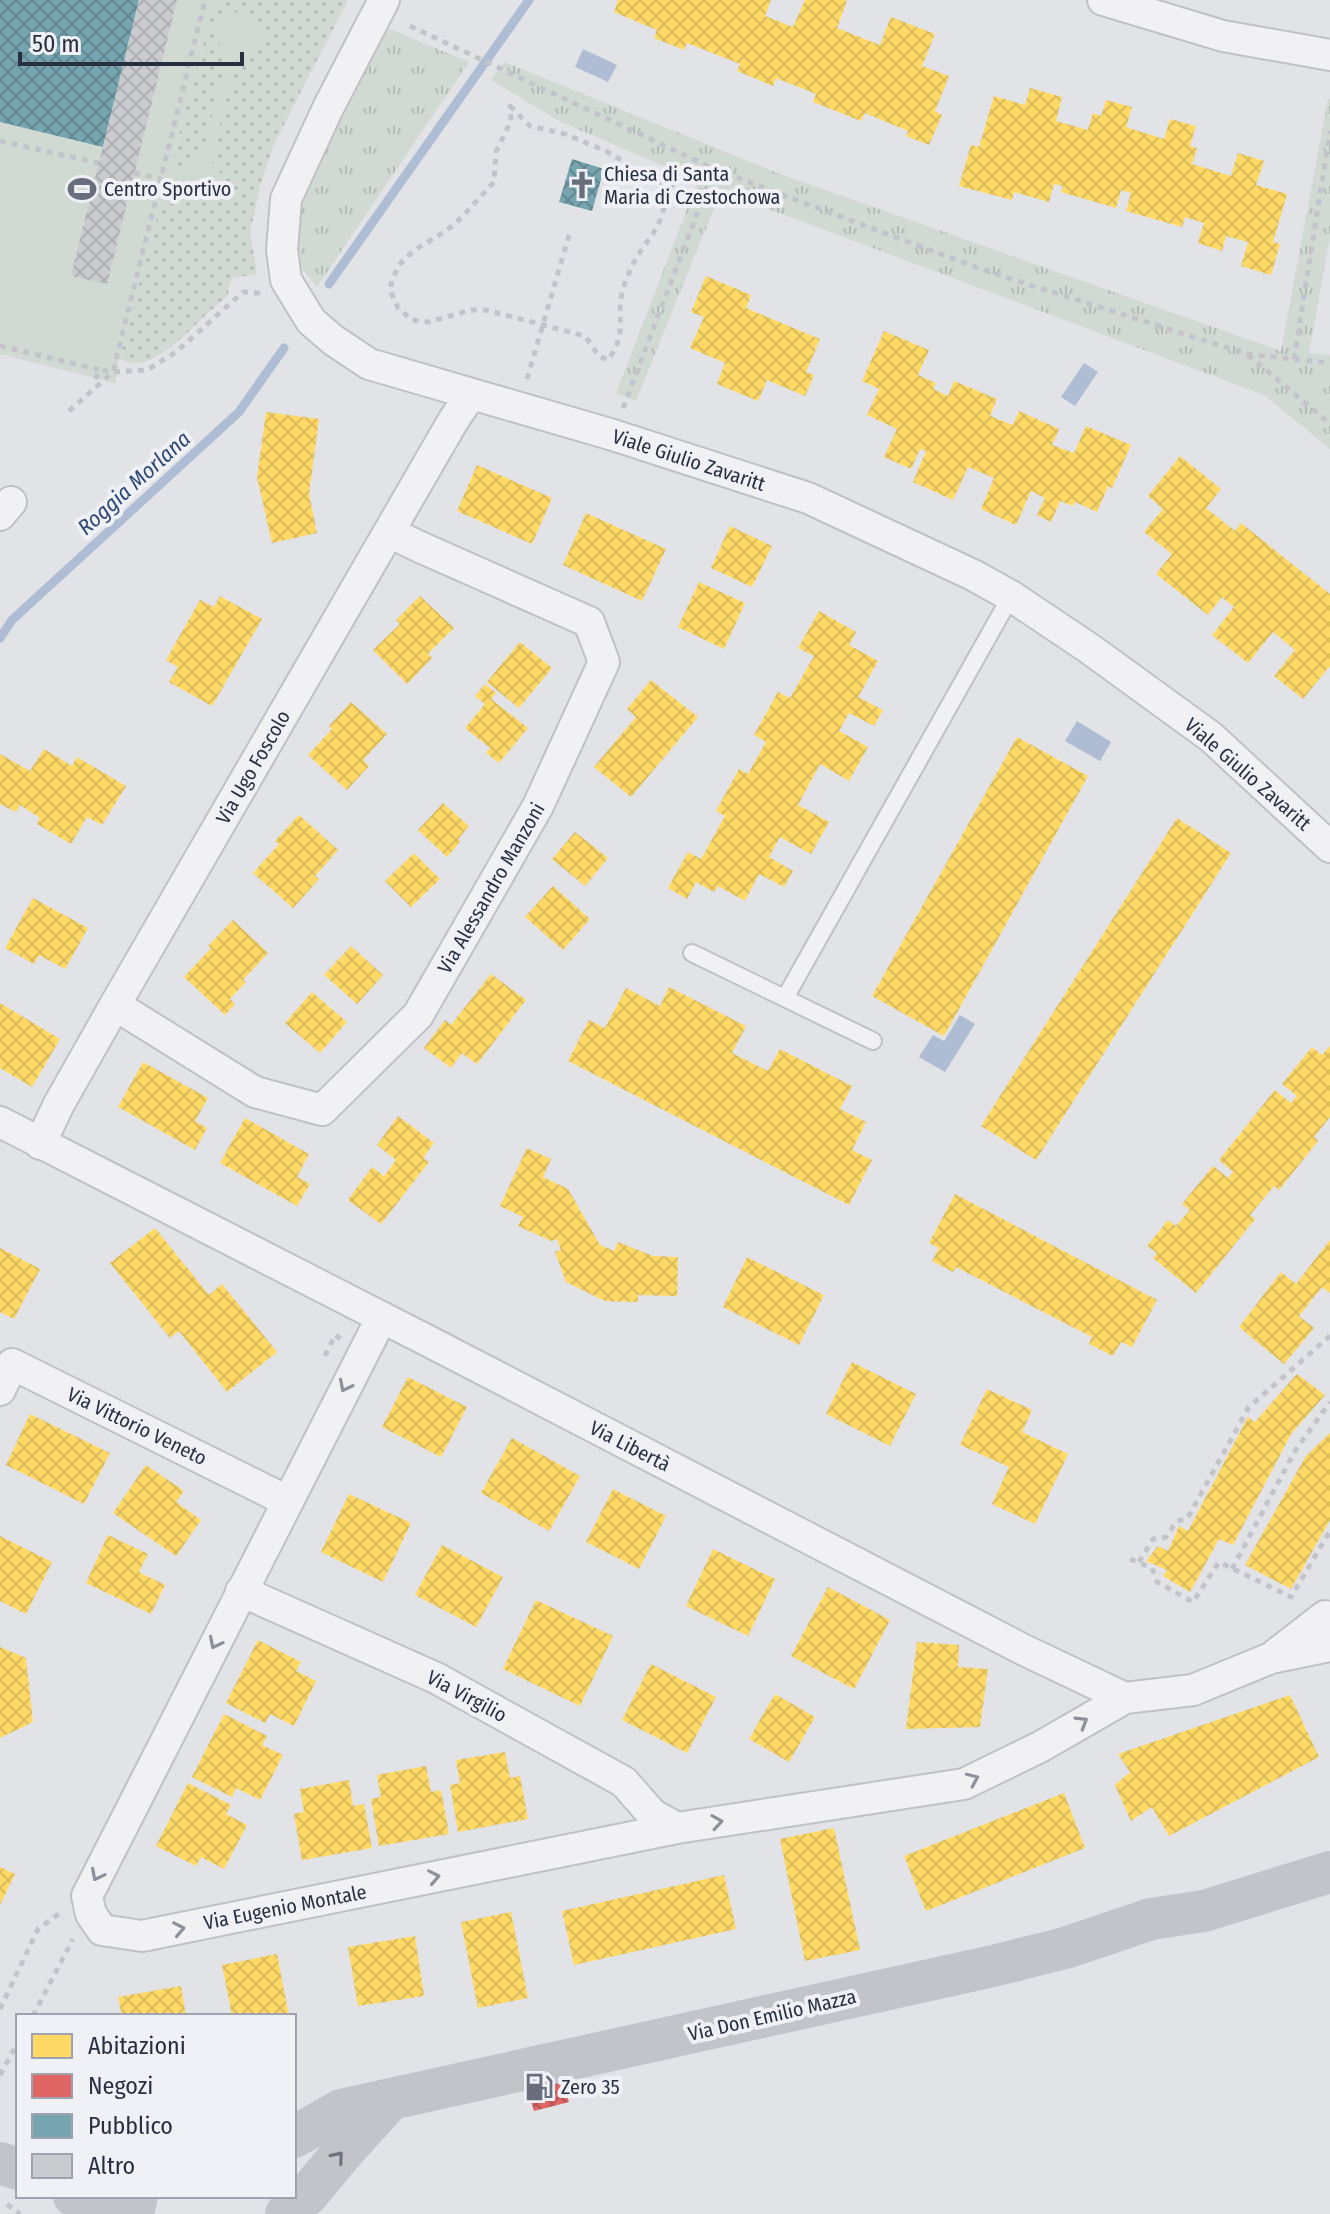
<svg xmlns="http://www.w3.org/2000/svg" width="1330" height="2214" viewBox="0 0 1330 2214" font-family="'Fira Sans Condensed',sans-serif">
<defs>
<pattern id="grass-dots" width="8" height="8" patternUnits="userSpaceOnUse" patternTransform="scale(2)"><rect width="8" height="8" fill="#d0dad2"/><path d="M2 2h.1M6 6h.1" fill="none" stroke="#b3bbb6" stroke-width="1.8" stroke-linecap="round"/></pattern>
<pattern id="park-tufts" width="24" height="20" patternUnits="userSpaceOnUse" patternTransform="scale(2)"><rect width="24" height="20" fill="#d0dad2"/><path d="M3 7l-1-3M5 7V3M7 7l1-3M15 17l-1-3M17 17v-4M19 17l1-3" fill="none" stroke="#b3bbb6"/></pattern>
<pattern id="homes-cross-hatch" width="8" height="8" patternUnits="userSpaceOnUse" patternTransform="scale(2)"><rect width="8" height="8" fill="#ffd966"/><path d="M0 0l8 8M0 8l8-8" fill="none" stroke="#dbbb5a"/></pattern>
<pattern id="shops-cross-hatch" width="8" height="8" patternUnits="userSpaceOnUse" patternTransform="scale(2)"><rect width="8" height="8" fill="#e06666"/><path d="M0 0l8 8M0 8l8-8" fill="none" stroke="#b65456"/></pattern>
<pattern id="public-cross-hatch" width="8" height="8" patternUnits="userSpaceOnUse" patternTransform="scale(2)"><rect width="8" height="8" fill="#76a5af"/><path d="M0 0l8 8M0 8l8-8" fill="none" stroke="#618790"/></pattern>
<pattern id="building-cross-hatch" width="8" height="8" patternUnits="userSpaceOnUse" patternTransform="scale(2)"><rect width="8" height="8" fill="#c9cbcf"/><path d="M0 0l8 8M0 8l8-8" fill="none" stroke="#adafb3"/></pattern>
</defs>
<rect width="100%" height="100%" fill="#e1e3e7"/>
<path fill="url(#grass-dots)" d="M215,0H348L274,144L260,186L250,233L257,274L233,278L229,286L228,296C201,314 166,366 131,363C127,363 123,360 119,359L165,187L182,192L210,162L237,59L243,58L229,12L217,28L228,57L200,163L186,171L170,168Z"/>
<path fill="url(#park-tufts)" d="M383,26L469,62L317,287L302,269L292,250L296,202Z
M504,62L780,174L1281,351L1328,99H1330V237L1309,353L1330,355V449L1264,395L721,191L636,401L616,393L698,181L559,121L491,80Z"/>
<path fill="#d0dad2" d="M0,0H215L170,167L185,171L189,158L200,163L228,57L220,49L217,28L229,12L249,13C252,17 256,19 259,23C269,41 252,56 237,59L210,162L221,167L214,199L165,187L119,359L115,383L0,354Z"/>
<path fill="#aebdd3" d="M583,49L617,65L608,82L575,67Z
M1084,363L1098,372L1075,406L1061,397Z
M1077,721L1111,742L1100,761L1065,741Z
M960,1015L975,1024L945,1072L919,1057L933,1035L944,1041Z"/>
<path fill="url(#homes-cross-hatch)" d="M618,0H771L765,16L793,27L805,0H844L847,1L837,28L880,45L891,17L935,34L922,66L949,76L935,111L942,115L929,145L906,136L908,131L865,113L861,121L813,102L816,94L776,78L773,86L737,71L740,64L687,43L684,50L654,38L657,30L614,12Z
M1030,88L1062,97L1056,121L1088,130L1093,113L1101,116L1106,100L1132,107L1126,127L1164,139L1170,119L1196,126L1190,146L1197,148L1192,164L1231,176L1238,153L1264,161L1256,185L1287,194L1273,242L1280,244L1271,275L1241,266L1248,242L1226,236L1222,251L1198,243L1204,223L1185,217L1182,227L1126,211L1131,193L1121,190L1116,208L1061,192L1063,186L1054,184L1049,202L1014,192L1012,200L959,186L971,145L979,147L994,96L1025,105Z
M706,276L751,295L746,308L820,339L806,372L814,375L805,396L767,380L758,401L717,384L725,363L690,348L704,317L691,312Z
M884,331L929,350L918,375L936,383L933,389L948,396L954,381L997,399L990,416L1013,425L1019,411L1059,429L1052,445L1074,453L1086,426L1131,445L1112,488L1108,486L1097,512L1075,502L1073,506L1060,501L1051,522L1037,515L1045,498L1031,491L1016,525L981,509L994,478L968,467L953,500L913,482L926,451L920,449L911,469L884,457L897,429L867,415L879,389L862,381Z
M266,412L319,419L309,494L317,533L272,543L257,477Z
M1180,456L1221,489L1206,508L1235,531L1241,523L1330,594V668L1329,667L1303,699L1274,676L1295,650L1273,632L1248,663L1212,635L1234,607L1222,597L1208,615L1156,574L1172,554L1144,532L1163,509L1148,496Z
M477,465L552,498L532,544L457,511Z
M586,513L666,549L642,601L563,565Z
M730,526L772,546L752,587L711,568Z
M699,582L745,603L724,649L678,627Z
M220,596L262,619L212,706L169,682L178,667L166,660L200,600L214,607Z
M420,596L454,628L428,654L432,658L407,684L373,650L400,624L396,620Z
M819,611L856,632L849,645L878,661L858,697L883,710L874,726L849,713L839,731L868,747L849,781L820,764L798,805L829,822L811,854L780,837L769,857L793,871L784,887L759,874L745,901L718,886L714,892L696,882L687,899L668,888L688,852L701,859L725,816L716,811L739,769L748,774L766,742L754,735L778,692L790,698L814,656L798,648Z
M520,642L552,668L519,708L487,682Z
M651,680L698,717L631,797L594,767L636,717L627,709Z
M485,684L496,693L491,699L528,728L499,763L486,753L490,748L465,728L485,704L475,696Z
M351,702L387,734L363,760L369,766L347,790L308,755L332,729L329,726Z
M1017,737L1088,776L944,1036L872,996Z
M44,749L72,766L77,757L126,786L102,825L87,817L71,844L37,824L40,818L20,805L16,812L0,804V754L30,771Z
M443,803L469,826L458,839L460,842L447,857L418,830Z
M299,815L338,850L315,876L319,879L293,908L253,873L279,844L275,841Z
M1177,818L1231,853L1036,1160L981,1126Z
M575,832L608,858L585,886L552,859Z
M414,853L440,879L411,907L385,881Z
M553,886L590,919L563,950L525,917Z
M33,898L88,928L65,969L39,955L34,964L5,948Z
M233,920L268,953L243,980L246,982L230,999L235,1004L225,1015L184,977L211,948L208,946Z
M351,946L383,975L357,1004L324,975Z
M491,974L526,1000L477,1064L462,1053L451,1068L424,1048L445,1020L451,1025Z
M669,987L746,1026L732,1053L768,1071L780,1049L852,1086L840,1109L866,1122L852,1150L872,1160L849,1205L568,1061L589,1020L605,1028L626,988L660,1006Z
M312,992L347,1022L320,1053L285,1023Z
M0,1003L60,1039L32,1087L0,1068Z
M1330,1046V1117L1314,1137L1318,1141L1279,1190L1274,1186L1250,1215L1255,1219L1196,1293L1153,1258L1157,1253L1147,1246L1168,1220L1176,1226L1190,1210L1182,1204L1213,1166L1228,1178L1233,1172L1219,1160L1275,1090L1291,1103L1297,1096L1282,1084L1312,1047L1322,1055Z
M143,1062L208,1098L195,1121L207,1128L195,1150L118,1107Z
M398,1116L434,1143L423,1158L429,1162L381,1224L348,1200L372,1167L384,1176L396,1160L377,1145Z
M245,1118L309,1154L297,1177L310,1184L297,1206L220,1163Z
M527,1148L551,1159L543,1177L568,1189L600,1245L614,1251L618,1242L653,1256L678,1257L677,1296L638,1295V1302L605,1301L566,1282L555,1252L561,1250L557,1239L551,1241L518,1226L523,1217L500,1206Z
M955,1194L1157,1300L1132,1347L1121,1342L1113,1356L1089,1344L1092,1337L956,1267L953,1272L932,1261L939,1248L929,1243Z
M155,1228L209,1295L222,1284L277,1352L227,1392L179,1331L170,1338L110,1263Z
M1330,1240V1293L1322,1287L1299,1316L1314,1328L1284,1364L1239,1327L1281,1272L1296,1284Z
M0,1248L40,1269L14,1319L0,1312Z
M747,1257L824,1295L799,1345L723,1307Z
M852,1362L916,1394L890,1446L826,1414Z
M1297,1374L1325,1395L1291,1434L1233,1545L1219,1539L1190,1592L1163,1576L1167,1570L1146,1561L1158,1546L1168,1551L1179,1526L1188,1531L1248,1417L1255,1422Z
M408,1377L467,1407L441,1457L382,1427Z
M987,1389L1032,1410L1022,1432L1068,1454L1035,1524L992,1504L1009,1467L960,1445Z
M30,1414L110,1453L84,1504L6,1465Z
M1330,1433V1520L1291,1589L1245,1565L1306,1456Z
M512,1438L580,1476L549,1531L481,1493Z
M146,1465L184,1491L176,1502L201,1520L176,1556L113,1513Z
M613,1489L666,1516L639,1569L586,1542Z
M349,1494L411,1523L383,1582L321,1552Z
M108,1535L148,1554L139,1572L165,1585L151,1614L86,1583Z
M0,1536L52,1562L26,1614L0,1601Z
M442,1545L503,1577L476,1627L415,1595Z
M713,1549L775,1579L748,1636L686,1606Z
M828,1587L890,1620L854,1689L791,1656Z
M536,1600L613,1636L580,1706L503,1669Z
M258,1640L301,1662L296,1671L316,1681L294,1726L270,1714L265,1723L226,1703Z
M917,1642L959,1645L958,1667L988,1669L980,1727L906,1729Z
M0,1647L26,1658L33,1722L0,1738Z
M651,1664L716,1697L687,1753L622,1720Z
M775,1694L815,1717L789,1762L749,1739Z
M1290,1695L1319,1757L1169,1836L1152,1807L1131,1821L1115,1785L1130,1772L1118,1754Z
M224,1714L267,1736L262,1745L283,1755L260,1800L236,1788L232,1797L192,1777Z
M505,1752L510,1778L520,1776L528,1819L458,1832L450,1785L460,1783L456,1760Z
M426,1766L431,1792L441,1790L449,1834L379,1846L371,1799L381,1797L377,1775Z
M349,1780L353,1806L364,1804L372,1848L302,1860L294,1814L304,1812L300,1789Z
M188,1783L231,1805L226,1814L247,1825L224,1869L201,1857L196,1866L156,1846Z
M1064,1793L1085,1848L926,1911L904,1856Z
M834,1828L860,1950L805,1961L780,1839Z
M0,1867L15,1874L0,1905Z
M724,1875L736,1929L574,1965L562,1911Z
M511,1912L528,1998L478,2008L461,1922Z
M415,1936L424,1996L358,2006L348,1947Z
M277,1954L289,2016H232L222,1965Z
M181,1986L186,2016H122L118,1997Z"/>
<path fill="url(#shops-cross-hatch)" d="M559,2070L569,2102L534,2111L525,2080Z"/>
<path fill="url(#public-cross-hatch)" d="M0,0H139L103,147L0,122Z
M572,159L604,169L592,211L559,202Z"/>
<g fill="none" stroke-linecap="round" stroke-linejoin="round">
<path stroke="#aebdd3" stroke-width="9" d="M329,284L529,0
M0,638L12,620L239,412L284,348"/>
</g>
<path fill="url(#building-cross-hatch)" d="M139,0H177L107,284L71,276Z"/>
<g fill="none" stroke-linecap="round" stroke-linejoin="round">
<defs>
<path id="lane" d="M692,953L873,1041
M785,998L1011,596"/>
<path id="street" d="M384,0L328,108L286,199L282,250L286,280L311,321L333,340L369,364L613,435L808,498L973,575L1011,596L1090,649L1211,737L1330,847
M1103,0L1223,36L1330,55
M0,515L11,502
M115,1005L255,1092L322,1110L418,1015L538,806L604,662L589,622L420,547L389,532
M0,1122L434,1344L1024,1650L1125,1698L1193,1690L1271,1658L1330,1646
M40,1144L59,1104L115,1005L453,421L471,394
M382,1317L87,1896L91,1914L102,1930L142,1936L677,1828L964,1784L1040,1747L1125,1698
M0,1390L12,1364L287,1501
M241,1591L436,1678L624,1782L652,1814L677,1828
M1276,1654L1325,1616"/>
</defs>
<use href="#lane" stroke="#bfc1c5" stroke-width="20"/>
<use href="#street" stroke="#bfc1c5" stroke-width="34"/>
<path stroke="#c3c4ca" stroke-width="5" stroke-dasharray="6 6" stroke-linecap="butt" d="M410,26L714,169L983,270L1247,354L1330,363
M510,106L530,126L565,134L606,151L656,181L678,189V197L664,206C661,227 649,238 638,255C632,265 627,277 623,289C615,318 629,331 608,360L599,356L585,336L486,310H471L429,322L412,320L398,308L390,290L392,279L401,263L413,251L446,231L461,218L494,182L496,152L511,121Z
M0,141L99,163
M134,173L161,179
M0,346L101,370
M1248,355L1330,424
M1294,359L1330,131
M95,379L101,370L113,372L147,370L176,352L243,292L260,293
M527,379L570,232
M623,408L714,169
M69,411L113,372L205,0
M325,1356L335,1335L341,1339
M1130,1559L1152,1568L1157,1582L1193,1602L1219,1562L1291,1597L1330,1531
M1139,1562L1153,1539L1166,1537L1177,1521L1187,1519L1249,1407L1330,1336
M1232,1569L1295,1451L1330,1402
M0,2009L38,1929L60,1913
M33,2016L73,1939
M0,2075L18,2042
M7,2204L20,2214"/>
<use href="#lane" stroke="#f1f1f3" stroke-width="16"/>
<use href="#street" stroke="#f1f1f3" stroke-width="30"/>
<path stroke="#c2c4c9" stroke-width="42" d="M294,2137L341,2110L993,1966L1065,1948L1151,1919L1204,1911L1330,1872
M0,2163L18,2169
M74,2196L101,2214
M133,2214L137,2196
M286,2214L308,2194L348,2146L390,2100"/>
</g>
<defs><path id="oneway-chevron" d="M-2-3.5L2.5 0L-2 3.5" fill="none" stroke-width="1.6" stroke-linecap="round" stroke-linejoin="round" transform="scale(2)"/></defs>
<g stroke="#8c909a">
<use href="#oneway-chevron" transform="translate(345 1386) rotate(117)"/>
<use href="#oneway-chevron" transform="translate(215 1643) rotate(117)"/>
<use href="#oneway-chevron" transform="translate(1082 1722) rotate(-31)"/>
<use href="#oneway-chevron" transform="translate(973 1779) rotate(-24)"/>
<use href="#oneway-chevron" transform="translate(717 1822) rotate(-9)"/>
<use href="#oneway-chevron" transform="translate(97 1875) rotate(117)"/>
<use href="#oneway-chevron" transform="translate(434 1877) rotate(-11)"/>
<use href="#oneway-chevron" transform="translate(179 1929) rotate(-11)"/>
</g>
<use stroke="#6d727e" href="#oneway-chevron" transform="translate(338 2157) rotate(-50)"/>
<defs>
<symbol id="church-bare" viewBox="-9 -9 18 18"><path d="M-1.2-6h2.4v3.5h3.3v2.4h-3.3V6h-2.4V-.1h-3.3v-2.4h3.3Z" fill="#686e7b" stroke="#eff1f6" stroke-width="2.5" paint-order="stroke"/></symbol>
<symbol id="stadium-bare" viewBox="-9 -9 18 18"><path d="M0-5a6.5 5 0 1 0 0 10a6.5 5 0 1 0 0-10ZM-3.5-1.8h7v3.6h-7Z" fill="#686e7b" stroke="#eff1f6" stroke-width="2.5" paint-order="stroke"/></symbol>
<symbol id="fuel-bare" viewBox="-9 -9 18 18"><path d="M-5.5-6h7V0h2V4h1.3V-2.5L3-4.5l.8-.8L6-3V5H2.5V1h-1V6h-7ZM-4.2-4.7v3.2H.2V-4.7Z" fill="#686e7b" stroke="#eff1f6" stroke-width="2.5" paint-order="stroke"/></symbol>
</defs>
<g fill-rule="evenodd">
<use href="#church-bare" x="562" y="165" width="40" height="40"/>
<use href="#stadium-bare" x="62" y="169" width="40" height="40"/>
<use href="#fuel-bare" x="519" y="2067" width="40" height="40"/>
</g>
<g text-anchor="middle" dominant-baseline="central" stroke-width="8" stroke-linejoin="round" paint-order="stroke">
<g font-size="20" fill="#272f41" stroke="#eff1f6" text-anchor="start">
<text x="604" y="174">Chiesa di Santa<tspan x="604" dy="23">Maria di Czestochowa</tspan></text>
<text x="104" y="189">Centro Sportivo</text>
<text x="561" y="2087">Zero 35</text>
</g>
<g font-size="20" fill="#272f41" stroke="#eff1f6">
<text transform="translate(689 460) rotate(18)">Viale Giulio Zavaritt</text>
<text transform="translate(253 767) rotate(-60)">Via Ugo Foscolo</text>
<text transform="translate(1248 774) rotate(41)">Viale Giulio Zavaritt</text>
<text transform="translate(491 888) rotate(-60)">Via Alessandro Manzoni</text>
<text transform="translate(137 1426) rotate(26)">Via Vittorio Veneto</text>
<text transform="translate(630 1446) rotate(27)">Via Libertà</text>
<text transform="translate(467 1696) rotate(28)">Via Virgilio</text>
<text transform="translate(285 1907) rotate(-11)">Via Eugenio Montale</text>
<text transform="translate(772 2015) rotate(-13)">Via Don Emilio Mazza</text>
</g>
<g font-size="22" font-style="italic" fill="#2f4a77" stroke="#eff1f6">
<text transform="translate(134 483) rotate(-42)">Roggia Morlana</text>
</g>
</g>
<rect x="16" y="2014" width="280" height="184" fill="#eff1f6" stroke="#9fa3ae" stroke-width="2"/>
<rect x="32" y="2034" width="40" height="24" fill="#ffd966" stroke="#9fa3ae" stroke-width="2"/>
<text x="88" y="2054" font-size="24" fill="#272f41">Abitazioni</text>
<rect x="32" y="2074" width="40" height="24" fill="#e06666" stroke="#9fa3ae" stroke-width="2"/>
<text x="88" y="2094" font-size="24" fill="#272f41">Negozi</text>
<rect x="32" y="2114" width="40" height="24" fill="#76a5af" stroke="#9fa3ae" stroke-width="2"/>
<text x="88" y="2134" font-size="24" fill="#272f41">Pubblico</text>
<rect x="32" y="2154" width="40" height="24" fill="#c9cbcf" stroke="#9fa3ae" stroke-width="2"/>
<text x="88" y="2174" font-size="24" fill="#272f41">Altro</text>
<path d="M20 52v12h222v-12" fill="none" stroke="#272f41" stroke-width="4"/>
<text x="32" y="52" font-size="24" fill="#272f41" stroke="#eff1f6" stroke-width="6" paint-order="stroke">50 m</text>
</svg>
